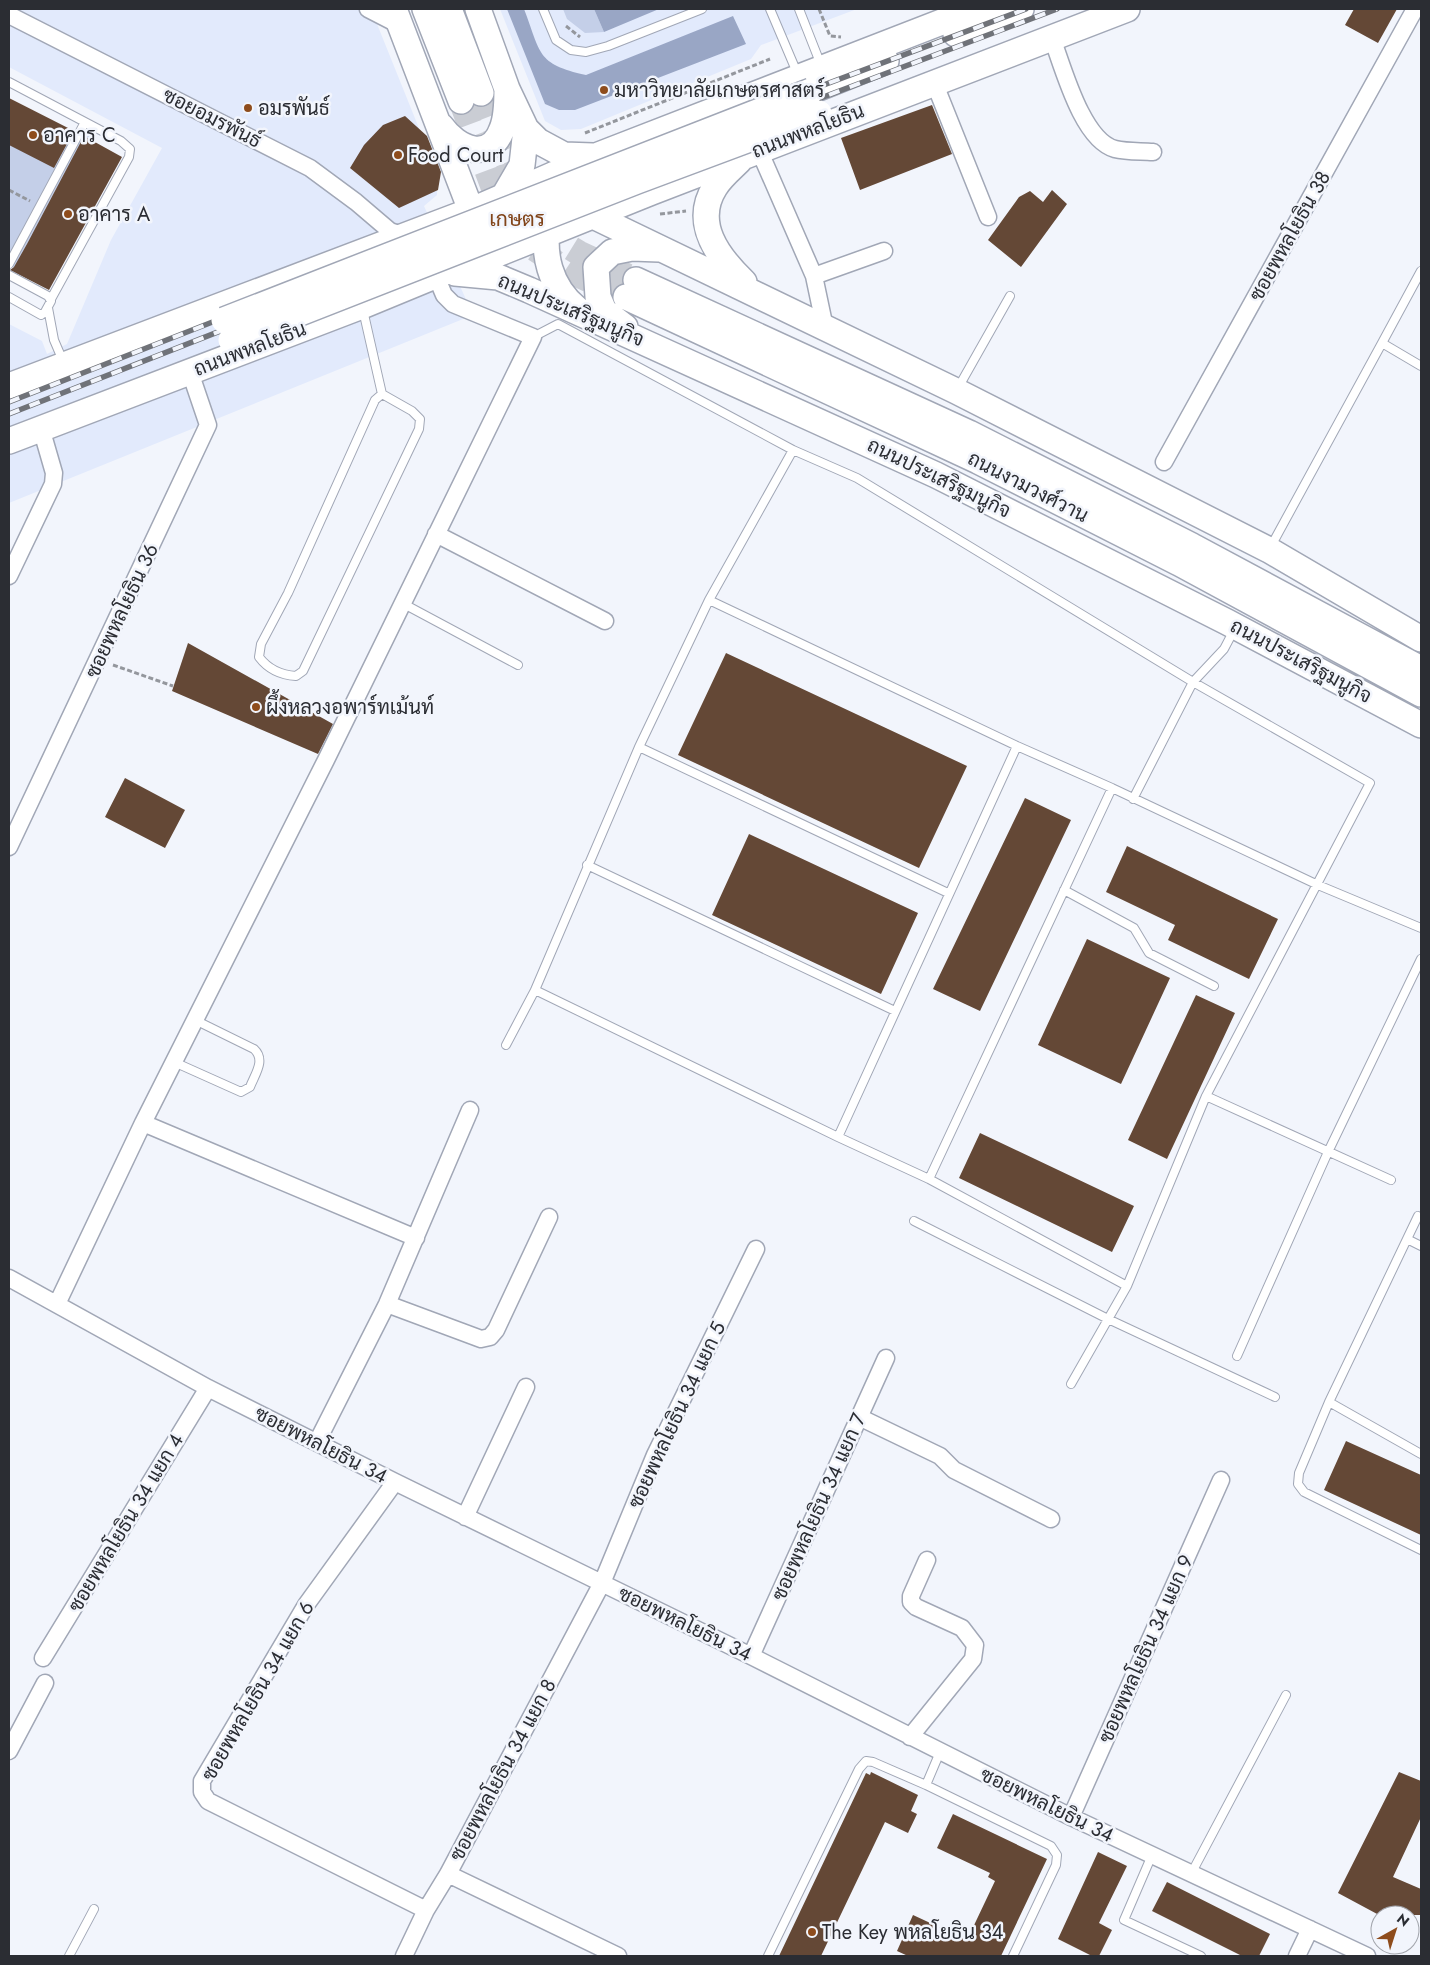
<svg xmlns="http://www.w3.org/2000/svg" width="1430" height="1965" viewBox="0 0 1430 1965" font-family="Jost,Sarabun,sans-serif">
<rect width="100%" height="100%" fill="#f2f5fc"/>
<path fill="#e2eafc" d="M9,9H371L437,173V195L424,206L473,315L9,503V324L42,341L47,354L67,344L111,240L162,148L9,67Z
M500,9H857L761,45L751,59L581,129L561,130L545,121Z"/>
<path fill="#c4cfe8" d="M563,9H594L604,32L585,33L567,19Z
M55,126L94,137L25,274L9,265V136L43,151Z"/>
<path fill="#99a6c5" d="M507,9H524C541,53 536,64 586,75L733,16L746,44L575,110H559L545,104Z
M594,9H659L604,32Z"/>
<path fill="#644836" d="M1354,9H1397L1378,43L1345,25Z
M9,98L74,131L54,168L9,145Z
M932,105L952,154L860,190L841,138Z
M405,116L427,136L441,172L438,190L399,208L350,168L364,145L383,125Z
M84,136L122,157L49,290L10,270L14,267L27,244Z
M1052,190L1067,204L1021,267L988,240L1019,197L1030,191L1043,202Z
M188,643L333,724L318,754L172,691Z
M726,653L967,766L919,868L678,755Z
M125,778L185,810L165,848L105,817Z
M1025,798L1071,820L980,1011L933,989Z
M749,834L918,913L881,994L712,915Z
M1127,846L1278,919L1249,979L1168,940L1175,925L1106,892Z
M1087,939L1170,978L1121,1084L1038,1045Z
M1196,995L1235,1013L1167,1159L1128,1140Z
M980,1133L1134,1206L1112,1252L959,1178Z
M1346,1441L1421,1475V1535L1324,1490Z
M871,1772L918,1795L911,1811L917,1814L908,1833L885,1822L821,1956H779L866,1773L870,1775Z
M1399,1772L1421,1781V1817L1393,1877L1421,1889V1915H1379L1338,1893Z
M953,1814L1047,1859L1001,1956H908L897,1951L913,1915L967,1940L995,1881L988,1877L990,1873L937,1848Z
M1098,1852L1127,1866L1099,1923L1112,1930L1099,1956H1092L1058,1939Z
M1167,1882L1270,1934L1259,1956H1242L1152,1911Z"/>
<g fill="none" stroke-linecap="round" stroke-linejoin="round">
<path stroke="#cacdd4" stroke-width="25" stroke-dasharray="25 12" stroke-linecap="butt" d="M481,93L526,209L553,237L579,253L636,280
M461,101L505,219
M535,249L567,270L626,297"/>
<defs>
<path id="service" d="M543,9L556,40L571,50L586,52L608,46L702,9
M770,9L798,75
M799,9L821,65
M9,82L121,141L130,149L129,157L51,299
M9,264L85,122
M9,275L48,296L51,301L45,312L41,315L9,297
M48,308L54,340L63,361
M363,310L382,394L412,411L420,419L419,429L303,671L296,676C280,675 268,669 259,657L261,644L288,593L375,400L382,394
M533,337L558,324L793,450L857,478L1193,682L1370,783L1206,1096L1127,1286L929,1179L838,1137L535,990
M1382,343L1421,271
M958,388L1010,296
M1270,548L1382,343L1421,366
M709,600L1017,746L1112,788L1318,885L1421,928
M402,603L518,665
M639,747L948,893
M1133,799L1193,682L1224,649L1234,630
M587,865L895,1011
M1064,890L1134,928L1149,953L1214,986
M506,1045L535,990L639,747L709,600L793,450
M174,1062L241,1092L250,1087C255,1074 266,1060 254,1049L195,1020
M1206,1096L1391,1180
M838,1137L1017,746
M929,1179L1112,788
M1418,1216L1329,1402L1299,1473L1298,1484L1304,1492L1421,1550
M914,1221L1108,1319L1275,1397
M1407,1239L1421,1246
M1237,1356L1328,1152L1421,959
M1071,1384L1127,1286
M1329,1402L1421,1454
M926,1785L940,1752
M1152,1855L1124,1920L1201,1956
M1191,1874L1286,1695
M69,1956L94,1909
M768,1956L859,1769L866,1761L873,1762L926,1785L1051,1846L1057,1855L1056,1865L1013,1956"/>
<path id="minor" d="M368,9L401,26
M9,15L310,168L356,202L390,231L405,236
M1052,38C1063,67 1082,140 1115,149C1127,152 1141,151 1153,152
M934,82L988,217
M759,150L814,276L825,328
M814,276L884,251
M1164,462L1415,9
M436,534L605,621
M9,576L53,484L54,473L41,428
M9,847L208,425L190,372
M143,1123L416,1238
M9,1278L208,1388L395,1482L751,1656L1071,1817L1367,1956
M57,1304L143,1123L326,760L533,337L453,304L444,295L436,276
M387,1304L481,1339L490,1337L496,1330L549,1217
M859,1417L940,1456L954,1470L1051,1519
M317,1442L387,1304L470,1110
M395,1482L306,1605L202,1781V1792L208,1801L426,1910
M465,1517L526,1387
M751,1656L886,1358
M43,1658L208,1388
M910,1737L973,1659L975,1645L962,1628L916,1607L911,1602V1596L927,1560
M9,1751L45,1683
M1071,1817L1221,1480
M448,1874L618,1956
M404,1956L426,1910L448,1874L602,1583L655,1455L756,1249
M1297,1956L1310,1929"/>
<path id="primary" d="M394,9L477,226
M425,9L461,101
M449,9L481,93
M478,9L507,89L526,129L538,141L564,155L593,156
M956,34L1021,9
M811,91L886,61
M441,126C457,149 490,163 502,129C507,117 507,102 507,89
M739,161C731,169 721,177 715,187C692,223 718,257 744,282
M501,201L522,165L526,129
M585,212L956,391L1269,550L1421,639
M549,219C541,253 550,287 577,309
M455,273L498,277L529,290L936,475L1227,622L1421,725
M636,280L969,433L1192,546L1421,669
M626,297L978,461L1179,563L1421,694
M625,327L604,311L598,297L596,267L612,252L632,248L659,249
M9,386L470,211L596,156L975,9
M9,441L362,306L442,273L490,257L652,192L1127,9"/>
</defs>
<use href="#service" stroke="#a1a7b6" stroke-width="10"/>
<use href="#minor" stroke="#a1a7b6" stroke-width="19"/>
<use href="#primary" stroke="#a1a7b6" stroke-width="28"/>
<path stroke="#94979d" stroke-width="3" stroke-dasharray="5 2.5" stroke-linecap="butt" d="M819,9L830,36L841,37
M566,26L580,37
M585,133L770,59
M9,190L30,201
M660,214L686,211
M113,665L173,686"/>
<use href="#service" stroke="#fff" stroke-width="8"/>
<use href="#minor" stroke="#fff" stroke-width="16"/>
<use href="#primary" stroke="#fff" stroke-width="25"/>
<defs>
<path id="rail" d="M9,402L645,152L1026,9
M9,414L656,160L1057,9"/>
</defs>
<use href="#rail" stroke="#707379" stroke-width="5.5"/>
<use href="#rail" stroke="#f2f5fc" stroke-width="4" stroke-dasharray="11" stroke-linecap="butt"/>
<defs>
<path id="primary-bridge" d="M224,320L811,91
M231,340L637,181L819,113"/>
</defs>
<use href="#primary-bridge" stroke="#a1a7b6" stroke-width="28" stroke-linecap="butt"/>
<use href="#primary-bridge" stroke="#fff" stroke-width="25"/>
</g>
<g fill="#8e4c1c" stroke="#f2f5fc" stroke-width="2">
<circle cx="604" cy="90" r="5"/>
<circle cx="248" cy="108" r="5"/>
<circle cx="33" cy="135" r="5"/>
<circle cx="398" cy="155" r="5"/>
<circle cx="68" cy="214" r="5"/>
<circle cx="256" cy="707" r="5"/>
<circle cx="812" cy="1932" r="5"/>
</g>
<g text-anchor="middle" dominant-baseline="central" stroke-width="5" stroke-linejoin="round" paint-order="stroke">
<g font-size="20" fill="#2b2d33" stroke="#f2f5fc" text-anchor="start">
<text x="614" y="90">มหาวิทยาลัยเกษตรศาสตร์</text>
<text x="258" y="108">อมรพันธ์</text>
<text x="43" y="135">อาคาร C</text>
<text x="408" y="155">Food Court</text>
<text x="78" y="214">อาคาร A</text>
<text x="266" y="707">ผึ้งหลวงอพาร์ทเม้นท์</text>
<text x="822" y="1932">The Key พหลโยธิน 34</text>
</g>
<g font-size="20" fill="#2b2d33" stroke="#f2f5fc">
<text transform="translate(212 118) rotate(27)">ซอยอมรพันธ์</text>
<text transform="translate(808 131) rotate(-21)">ถนนพหลโยธิน</text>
<text transform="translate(1290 236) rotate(-61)">ซอยพหลโยธิน 38</text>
<text transform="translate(571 310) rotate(23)">ถนนประเสริฐมนูกิจ</text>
<text transform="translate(250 349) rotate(-21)">ถนนพหลโยธิน</text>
<text transform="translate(939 478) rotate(26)">ถนนประเสริฐมนูกิจ</text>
<text transform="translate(1028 487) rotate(27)">ถนนงามวงศ์วาน</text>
<text transform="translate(122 611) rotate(-65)">ซอยพหลโยธิน 36</text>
<text transform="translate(1301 661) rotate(28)">ถนนประเสริฐมนูกิจ</text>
<text transform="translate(677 1415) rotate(-65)">ซอยพหลโยธิน 34 แยก 5</text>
<text transform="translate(321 1445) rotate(27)">ซอยพหลโยธิน 34</text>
<text transform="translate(819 1507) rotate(-66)">ซอยพหลโยธิน 34 แยก 7</text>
<text transform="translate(126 1523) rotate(-59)">ซอยพหลโยธิน 34 แยก 4</text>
<text transform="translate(685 1624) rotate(26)">ซอยพหลโยธิน 34</text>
<text transform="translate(1146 1649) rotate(-66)">ซอยพหลโยธิน 34 แยก 9</text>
<text transform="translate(258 1691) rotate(-60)">ซอยพหลโยธิน 34 แยก 6</text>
<text transform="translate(503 1770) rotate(-62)">ซอยพหลโยธิน 34 แยก 8</text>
<text transform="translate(1047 1805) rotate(26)">ซอยพหลโยธิน 34</text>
</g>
<g font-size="21" fill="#814419" stroke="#f2f5fc">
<text x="517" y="219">เกษตร</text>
</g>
</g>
<rect width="1430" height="1965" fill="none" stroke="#2b2d33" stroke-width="20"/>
<g transform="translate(1395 1930) rotate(39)"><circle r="24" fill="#f2f5fc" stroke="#a2a5ac"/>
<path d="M0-4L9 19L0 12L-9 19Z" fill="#8e4c1c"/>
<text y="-8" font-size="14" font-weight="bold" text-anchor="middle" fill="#2b2d33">N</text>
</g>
</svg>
